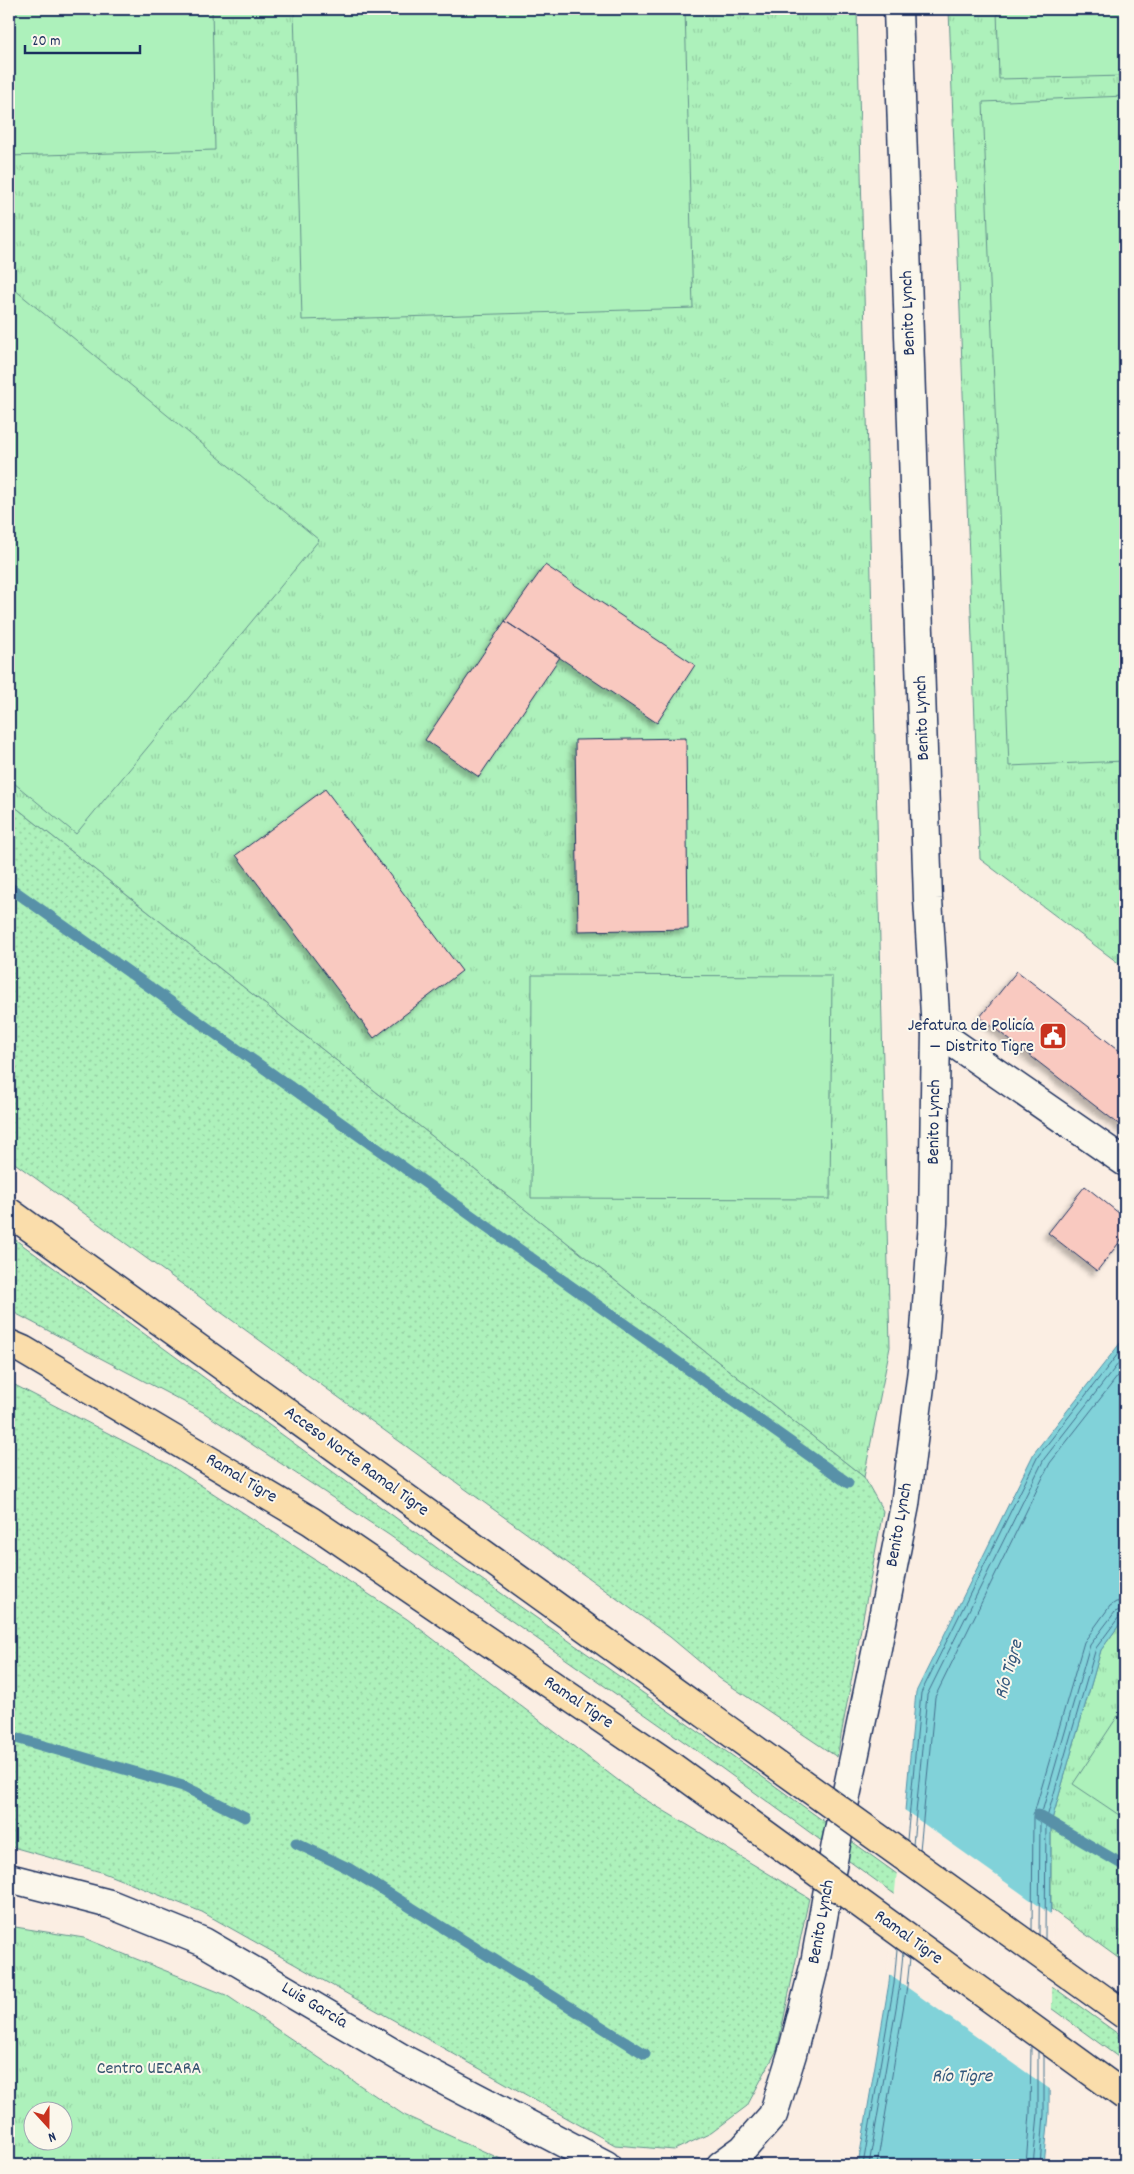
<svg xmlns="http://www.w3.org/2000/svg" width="1134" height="2174" viewBox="0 0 1134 2174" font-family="Dekko,sans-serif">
<defs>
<pattern id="grass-dots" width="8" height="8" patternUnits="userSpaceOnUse" patternTransform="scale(1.25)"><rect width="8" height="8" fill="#adf1bb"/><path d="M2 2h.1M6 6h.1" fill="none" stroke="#94cfa3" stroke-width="1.8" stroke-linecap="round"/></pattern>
<pattern id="park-tufts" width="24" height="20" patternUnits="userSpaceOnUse" patternTransform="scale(1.25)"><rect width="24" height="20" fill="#adf1bb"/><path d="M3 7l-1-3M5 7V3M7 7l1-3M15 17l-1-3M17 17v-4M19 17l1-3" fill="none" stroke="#94cfa3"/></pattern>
<filter id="shadow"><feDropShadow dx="-4.5" dy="4.5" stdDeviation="2.5" flood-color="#0004"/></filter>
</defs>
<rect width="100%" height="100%" fill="#fbeee3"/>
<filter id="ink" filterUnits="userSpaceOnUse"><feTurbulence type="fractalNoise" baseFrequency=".02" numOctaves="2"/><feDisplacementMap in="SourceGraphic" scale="10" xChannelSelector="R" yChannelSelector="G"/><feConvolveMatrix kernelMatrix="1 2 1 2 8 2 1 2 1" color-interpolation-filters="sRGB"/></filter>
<g filter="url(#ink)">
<path fill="url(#grass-dots)" stroke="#64908c" d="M9,802L864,1477L883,1511L837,1757L719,1678L670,1637L9,1159Z
M9,1235L444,1553L771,1783L1125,2039V2062L720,1767L389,1535L203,1412L9,1310Z
M9,1382L168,1464L407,1619L636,1794L809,1898L777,2050L747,2106L711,2133L674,2150L615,2145L202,1912L101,1872L9,1846Z"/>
<path fill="url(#park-tufts)" stroke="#64908c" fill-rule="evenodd" d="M9,9H857L890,1347L864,1477L9,802Z
M949,9H1125V968L980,859Z
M1125,1617V1963L1051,1909V1823L1101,1650Z
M9,1926L84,1938L226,1995L404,2115L514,2165H9ZM32,2112H62V2142H32Z"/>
<path fill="#adf1bb" stroke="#64908c" d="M9,9H212L215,150L9,156Z
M294,9H685L693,308L302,320Z
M997,9H1125V76L999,79Z
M1125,96V761L1009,766L983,102Z
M9,285L319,540L76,834L9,779Z
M532,975L832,976L830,1199L531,1198Z
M1125,1705V1819L1073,1784Z"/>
<path fill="#81d2d9" stroke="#5891a8" d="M1125,1337V1617L1101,1650L1051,1823L1049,2114L1044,2165H858L889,1983L916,1692L1034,1453Z"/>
<path fill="#fbeee3" d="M903,1809L1053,1916L1051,2090L887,1973Z"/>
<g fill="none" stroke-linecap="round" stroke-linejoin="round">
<path stroke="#44708f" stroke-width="1" d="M907,1840L921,1693L1038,1456L1125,1345
M913,1845L927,1695L1044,1459L1125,1355
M920,1850L935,1697L1050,1463L1125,1367
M1032,1930L1033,1817L1084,1642L1110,1606L1116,1602L1125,1601
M1039,1935L1040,1819L1090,1645L1115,1612L1125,1608
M1045,1939L1046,1821L1096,1648L1119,1617L1125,1614
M863,2165L894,1984L897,1949
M869,2165L900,1985L903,1953
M877,2165L907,1986L910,1958
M1026,2165L1030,2113L1031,2046
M1033,2165L1038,2114V2051
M1040,2165L1044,2114V2056"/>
<path stroke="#5891a8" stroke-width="11" d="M9,887L848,1483
M9,1736L183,1786L245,1817
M1038,1815L1125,1866
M296,1843L348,1868L645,2054"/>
</g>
<path fill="#f9c9c0" stroke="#1b2f5e" filter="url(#shadow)" d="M545,565L695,665L657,723L505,621Z
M505,621L560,657L479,777L425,740Z
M686,738L688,929L578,931L575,740Z
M325,789L462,971L374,1038L236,855Z
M1017,971L1125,1055V1129L980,1017Z
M1085,1186L1125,1218V1235L1097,1271L1048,1233Z"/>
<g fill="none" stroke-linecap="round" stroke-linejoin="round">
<defs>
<path id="minor" d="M936,1031L1125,1162"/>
<path id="tertiary" d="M9,1878L110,1904L204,1942L405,2060L606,2165
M721,2165L743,2149L773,2115L792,2054L815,1963L836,1844L877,1648L905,1505L922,1370L933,1223L936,1031L928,899L898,9"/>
<path id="motorway" d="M9,1212L704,1713
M9,1344L23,1350L311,1521L671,1766"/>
</defs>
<use href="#minor" stroke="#1b2f5e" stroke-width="31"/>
<use href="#tertiary" stroke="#1b2f5e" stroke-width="31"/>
<use href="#motorway" stroke="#1b2f5e" stroke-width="31"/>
<use href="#minor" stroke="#fbf7ec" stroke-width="28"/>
<use href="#tertiary" stroke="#fbf7ec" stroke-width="28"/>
<use href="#motorway" stroke="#faddab" stroke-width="28"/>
<defs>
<path id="motorway-bridge" d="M704,1713L1125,2015
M671,1766L1125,2096"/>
</defs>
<use href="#motorway-bridge" stroke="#1b2f5e" stroke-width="31" stroke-linecap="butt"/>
<use href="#motorway-bridge" stroke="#faddab" stroke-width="28"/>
</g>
</g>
<defs>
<symbol id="civic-square" viewBox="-11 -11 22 22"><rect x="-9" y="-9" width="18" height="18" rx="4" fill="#c8321e" stroke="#fbf7ec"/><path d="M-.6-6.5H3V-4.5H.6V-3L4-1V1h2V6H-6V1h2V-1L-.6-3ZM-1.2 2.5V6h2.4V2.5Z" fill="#fff"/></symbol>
</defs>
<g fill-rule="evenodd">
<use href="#civic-square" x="1037" y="1020" width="32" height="32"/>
</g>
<g text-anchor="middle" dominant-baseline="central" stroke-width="4" stroke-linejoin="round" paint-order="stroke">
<g font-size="18" fill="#1b2f5e" stroke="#fbf7ec">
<text transform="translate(909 313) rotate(-92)">Benito Lynch</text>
<text transform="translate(923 718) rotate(-92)">Benito Lynch</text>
<text transform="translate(935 1122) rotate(-89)">Benito Lynch</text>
<text transform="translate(356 1462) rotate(36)">Acceso Norte Ramal Tigre</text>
<text transform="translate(241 1479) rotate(31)">Ramal Tigre</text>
<text transform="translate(900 1525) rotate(-80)">Benito Lynch</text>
<text transform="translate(578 1703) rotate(34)">Ramal Tigre</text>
<text transform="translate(822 1922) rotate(-80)">Benito Lynch</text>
<text transform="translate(908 1938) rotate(36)">Ramal Tigre</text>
<text transform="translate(314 2006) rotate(31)">Luis García</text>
</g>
<g font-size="18" fill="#1b2f5e" stroke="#fbf7ec" text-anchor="end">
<text x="1034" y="1026">Jefatura de Policía<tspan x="1034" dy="21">— Distrito Tigre</tspan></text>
</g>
<g font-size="18" fill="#385671" stroke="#fbf7ec">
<text x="149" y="2069">Centro UECARA</text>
</g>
<g font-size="19" font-style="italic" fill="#34587d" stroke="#fbf7ec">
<text transform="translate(1010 1670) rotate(-74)">Río Tigre</text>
<text x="962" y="2077">Río Tigre</text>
</g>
</g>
<rect width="1134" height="2174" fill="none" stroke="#fbf7ec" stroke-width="30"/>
<rect x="15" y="15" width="1104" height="2144" fill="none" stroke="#1b2f5e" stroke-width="2" filter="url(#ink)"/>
<g transform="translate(48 2126) rotate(159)"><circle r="24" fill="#fbf7ec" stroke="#a1a7b3"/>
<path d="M0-4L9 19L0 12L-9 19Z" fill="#c8321e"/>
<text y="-8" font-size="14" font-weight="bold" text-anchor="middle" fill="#1b2f5e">N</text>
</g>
<path d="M25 45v8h115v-8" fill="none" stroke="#1b2f5e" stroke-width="2.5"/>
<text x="32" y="45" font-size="15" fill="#1b2f5e" stroke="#fbf7ec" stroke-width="4" paint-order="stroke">20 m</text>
</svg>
